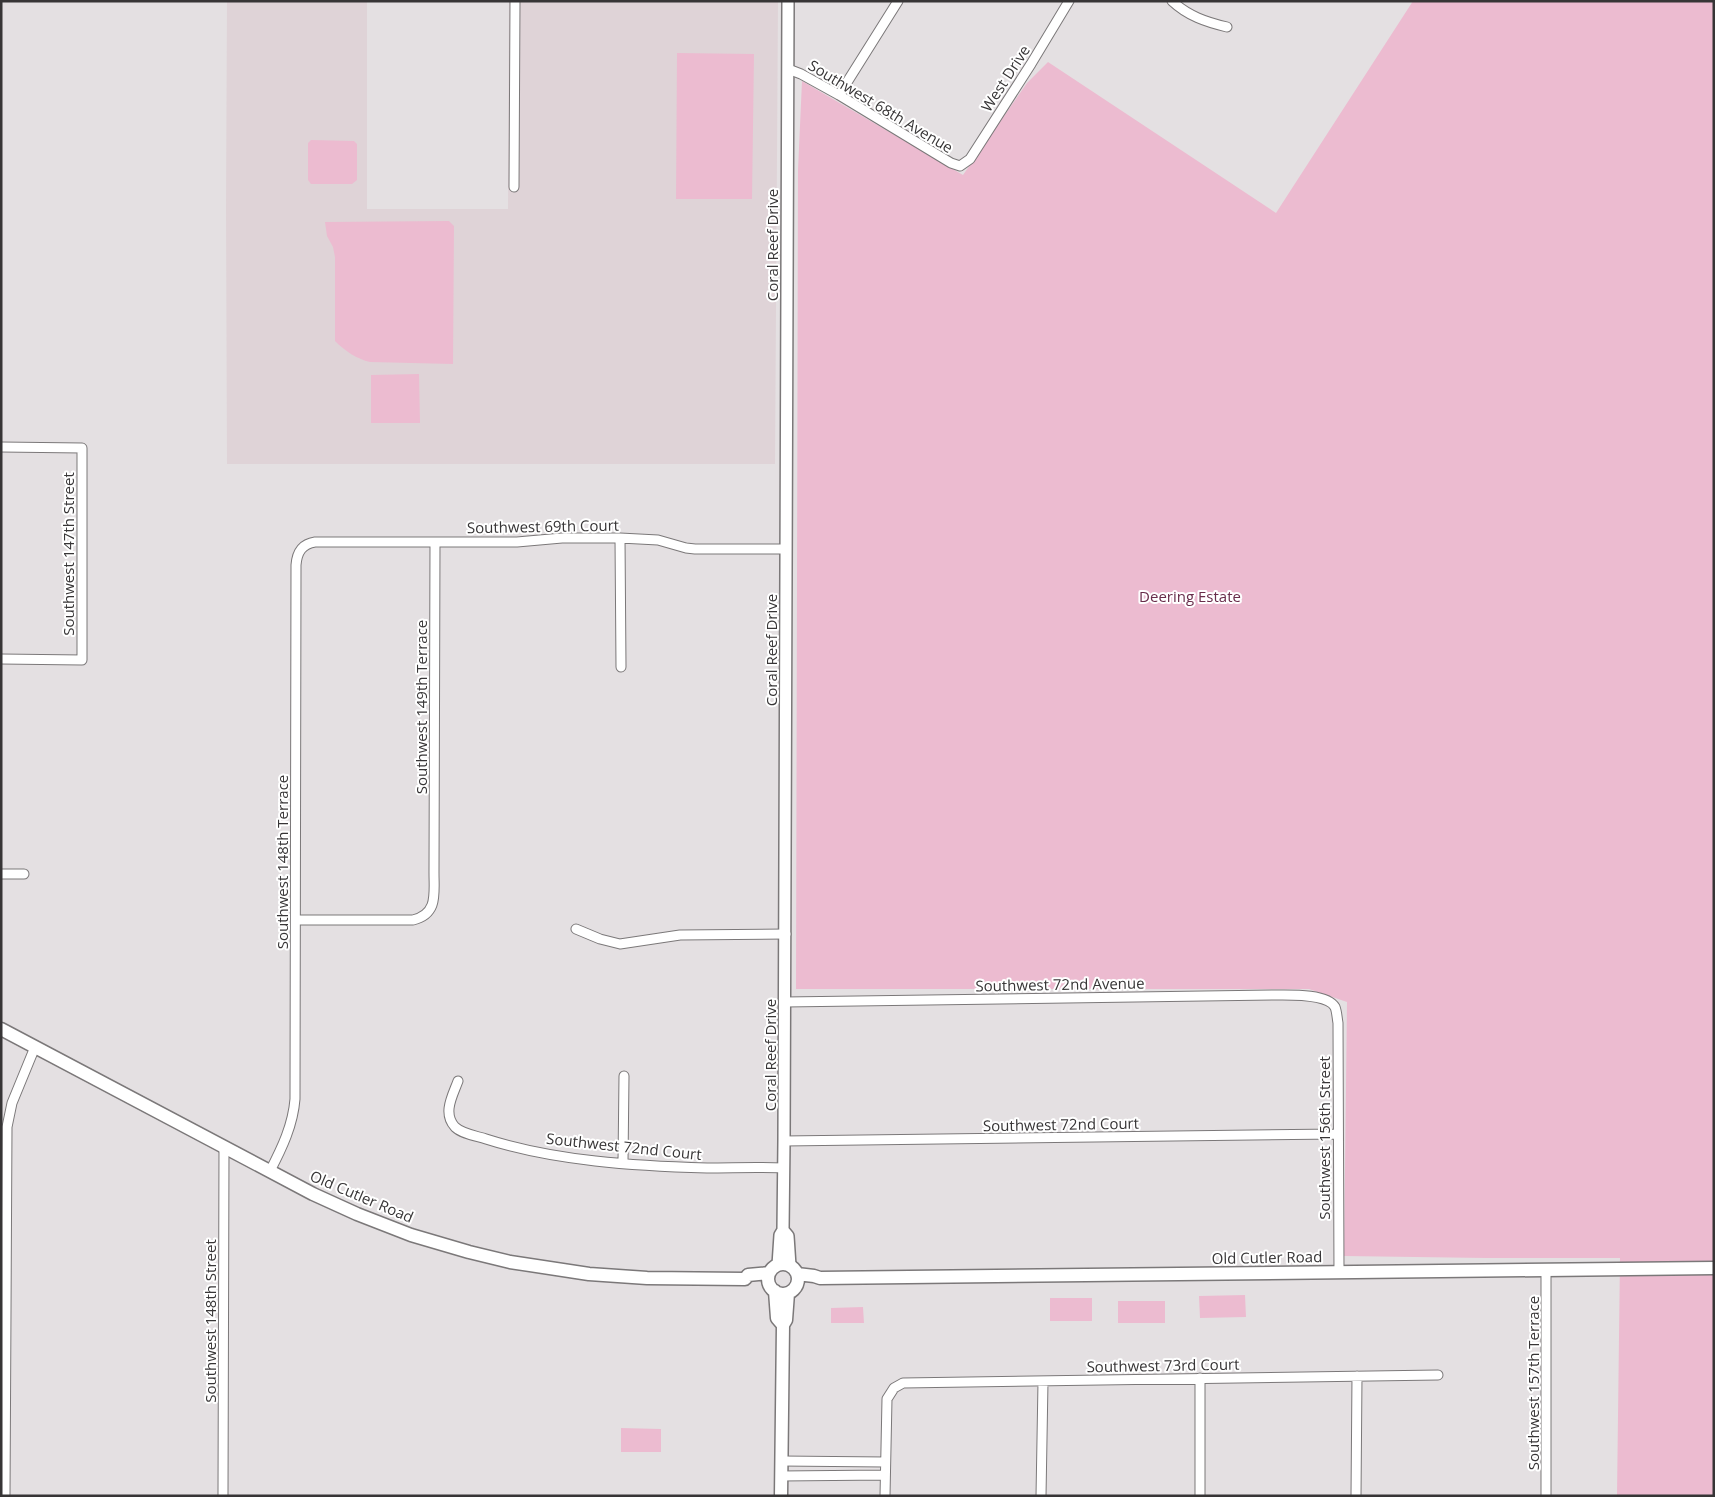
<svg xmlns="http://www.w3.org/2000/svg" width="1715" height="1497" viewBox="0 0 1715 1497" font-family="'Open Sans',sans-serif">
<rect width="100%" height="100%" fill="#e4e0e2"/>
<path fill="#dfd3d7" d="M227,1H367V209H508L509,1H778L775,464H227L226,208Z"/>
<path fill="#ecbbd0" d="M1413,1H1714V1496H1617L1620,1258H1486L1344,1256L1347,1002L1309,989H796L798,170L802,81L963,175L1027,83L1048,62L1276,213Z
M677,53L754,54L752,199H676Z
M311,140L354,141L357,144V180L352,184H311L308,180V143Z
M449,221L454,226L453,364L370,362C357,359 345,351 335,341V257L333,247L327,236L325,222Z
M419,374L420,423H371V375Z
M1245,1295L1246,1317L1200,1318L1199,1296Z
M1050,1298H1092V1321H1050Z
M1118,1301H1165V1323H1118Z
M863,1307L864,1323H831V1308Z
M621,1428L661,1429V1452H621Z"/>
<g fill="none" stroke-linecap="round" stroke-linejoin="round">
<defs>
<path id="minor" d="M1172,1C1188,16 1206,22 1227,27
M788,69L801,74L839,95L951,163L960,166L970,159L1031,64L1069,1
M839,95L898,1
M514,187L515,1
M1,447L82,448V660L1,659
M620,538L621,667
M1,874H24
M296,920H413C438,914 434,894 434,873L435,542
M576,929L600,939L620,944L680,935L786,934
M785,1002L1273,995C1288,995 1327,993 1335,1007C1337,1012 1337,1018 1338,1023L1339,1272
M458,1081C453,1095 442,1113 455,1127C462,1134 477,1136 486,1139C555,1161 635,1166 707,1168C733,1168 758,1167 783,1168
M784,1141L1337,1134
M623,1162L624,1076
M270,1171C282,1148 293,1125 295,1099L296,565C297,552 302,544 315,542H517L562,538H620L658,540L686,548L695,549H786
M1200,1378V1496
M781,1461L885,1462
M781,1476L885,1475
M5,1496L7,1127L12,1103L35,1047
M223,1496L224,1147
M885,1496L887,1399L894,1388L903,1383L1438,1375
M1041,1496L1043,1382
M1356,1496L1357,1376
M1546,1496V1270"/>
<path id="tertiary" d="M783,1230L788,1236L790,1266
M778,1265L780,1235L783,1230L784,1141L788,1"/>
<path id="secondary" d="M1,1029L313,1194L357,1214L411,1235L469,1252L510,1262L589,1274L647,1278L745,1279L748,1275L769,1273
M768 1279a15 15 0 1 1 30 0a15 15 0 1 1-30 0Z
M797,1274L814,1276L820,1278L1714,1268
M775,1291L777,1318L783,1325
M781,1496L783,1325L786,1320L788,1293"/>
</defs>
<use href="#minor" stroke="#7b7879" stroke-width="11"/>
<use href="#tertiary" stroke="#7b7879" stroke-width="14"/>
<use href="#secondary" stroke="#7b7879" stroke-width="15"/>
<use href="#minor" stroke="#fff" stroke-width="9"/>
<use href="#tertiary" stroke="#fff" stroke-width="11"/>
<use href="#secondary" stroke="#fff" stroke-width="12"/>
</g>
<g text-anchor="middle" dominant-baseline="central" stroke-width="4" stroke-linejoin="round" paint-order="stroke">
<g font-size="15" fill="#373536" stroke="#fff">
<text transform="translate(1005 78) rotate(-57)">West Drive</text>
<text transform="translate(881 106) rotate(31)">Southwest 68th Avenue</text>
<text transform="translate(772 245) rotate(-90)">Coral Reef Drive</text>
<text transform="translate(543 526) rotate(-1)">Southwest 69th Court</text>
<text transform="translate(68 554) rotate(-90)">Southwest 147th Street</text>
<text transform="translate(771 650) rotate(-90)">Coral Reef Drive</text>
<text transform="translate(421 707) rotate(-90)">Southwest 149th Terrace</text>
<text transform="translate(282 862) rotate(-90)">Southwest 148th Terrace</text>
<text transform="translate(1060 984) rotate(-1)">Southwest 72nd Avenue</text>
<text transform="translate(770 1055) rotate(-90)">Coral Reef Drive</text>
<text transform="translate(1061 1124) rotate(-1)">Southwest 72nd Court</text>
<text transform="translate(1324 1138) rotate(-90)">Southwest 156th Street</text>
<text transform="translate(624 1146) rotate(6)">Southwest 72nd Court</text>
<text transform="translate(362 1196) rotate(23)">Old Cutler Road</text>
<text transform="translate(1267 1257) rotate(-1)">Old Cutler Road</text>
<text transform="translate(210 1321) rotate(-90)">Southwest 148th Street</text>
<text transform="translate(1163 1365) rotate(-1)">Southwest 73rd Court</text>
<text transform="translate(1533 1383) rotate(-90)">Southwest 157th Terrace</text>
</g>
<g font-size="15" fill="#692d4b" stroke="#fff">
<text x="1190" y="596">Deering Estate</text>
</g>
</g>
<rect width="1715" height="1497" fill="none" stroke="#373536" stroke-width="5"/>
</svg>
